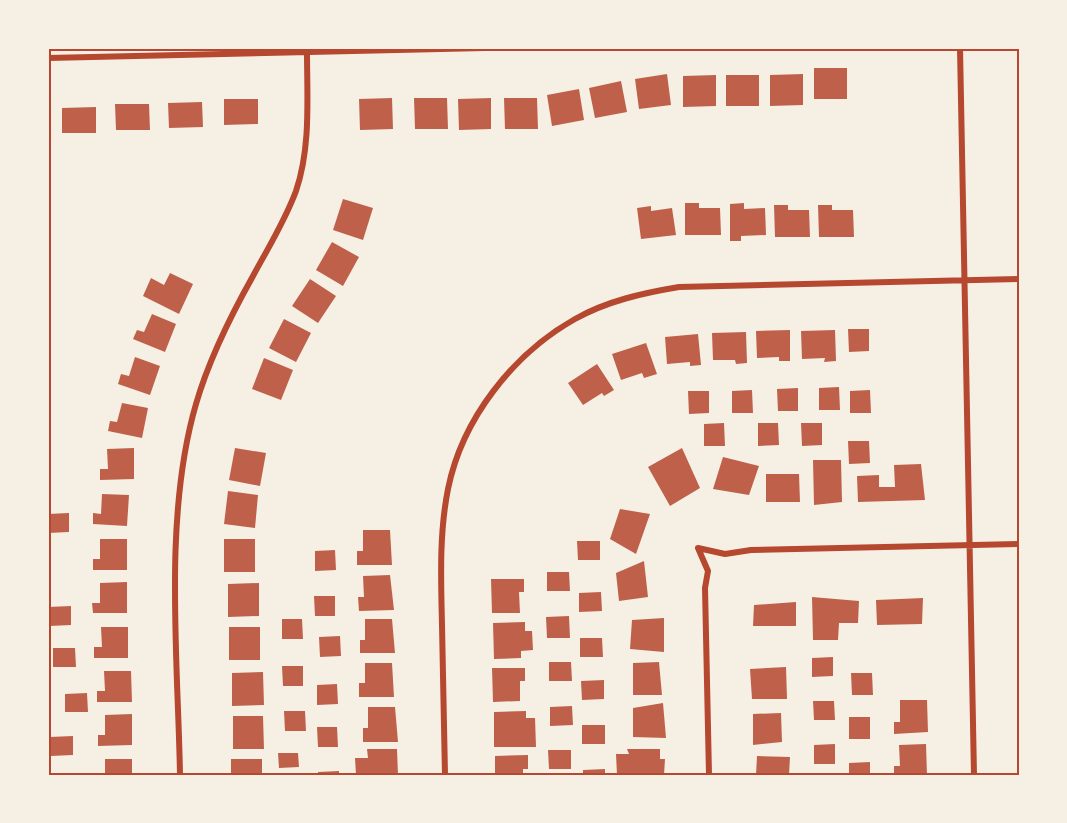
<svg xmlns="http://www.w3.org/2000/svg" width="1067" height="823" viewBox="0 0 1067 823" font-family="'Open Sans',sans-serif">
<rect width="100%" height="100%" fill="#f6efe4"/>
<path fill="#bf614a" d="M814,68H847V99H814Z
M667,74L671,105L639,109L635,79Z
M803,74V105L770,106V75Z
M716,75V106L683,107V76Z
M726,75H759V106H726Z
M621,81L627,112L595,118L589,88Z
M579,89L584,120L552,126L547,95Z
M392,98L393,129L360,130L359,99Z
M414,98H447L448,129H415Z
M491,98V129L459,130L458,99Z
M504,98H537L538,129H505Z
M224,99H258V124L224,125Z
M202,102L203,127L169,128L168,103Z
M115,104H149L150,130H116Z
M96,107V133H62V108Z
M343,199L373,208L363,240L333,230Z
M685,203H699V208H720L721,235H685Z
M744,203V209L765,208L766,235L741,236V241H730V204Z
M774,205H788V210H809L810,237H775Z
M818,205H832V210H853L854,237H819Z
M651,206V211L672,208L676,235L641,239L637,208Z
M332,242L359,257L343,286L316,270Z
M170,273L193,284L179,314L143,296L151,278L164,285Z
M310,279L336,296L318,323L292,306Z
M152,314L176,324L165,352L133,339L137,330L144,332Z
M284,319L311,333L296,362L269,348Z
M848,329H869V351L849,352Z
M790,330V361H779V357L757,358L756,331Z
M835,330L836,361L824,362L825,358L802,359L801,331Z
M746,332L747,363L736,364L735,360H713L712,333Z
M698,334L701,365L690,366V362L667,364L665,337Z
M646,343L657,374L644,378L642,373L621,380L612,354Z
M135,357L160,366L150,395L118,384L121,374L129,376Z
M264,358L293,370L281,400L252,389Z
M597,364L614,390L604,396L602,393L583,405L568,383Z
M839,387L840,410H819V388Z
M798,388V411H778L777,389Z
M752,390L753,413H732V391Z
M870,390L871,413H850V391Z
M688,391H709V413L689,414Z
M122,403L148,408L142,438L108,431L110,421L117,422Z
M724,423L725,446H704V424Z
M758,423H778L779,445L758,446Z
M801,423H822V445L802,446Z
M848,441H869L870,463L849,464Z
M134,448V479L100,480V469H108L107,449Z
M235,448L266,453L260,486L229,480Z
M682,448L700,488L670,506L648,467Z
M723,457L759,466L749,495L713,489Z
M813,460H841L842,502L814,505Z
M921,464L925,500L858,502L857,476L879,475V487H895L894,465Z
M766,474H799L800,502H766Z
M228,491L258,495L255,528L224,524Z
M102,494L129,495L127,526L93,524V513L101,514Z
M620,509L650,514L636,554L610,539Z
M69,513V532L48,533V514Z
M363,530H390L392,565H357V551H363Z
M100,539H127V570H93V559H100Z
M224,539H255V572H224Z
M577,541H600V560H578Z
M335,550L336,570L315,571V551Z
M644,561L648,597L619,601L616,573Z
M547,572H569L570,591H547Z
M390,575L394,610L359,611L358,597H364L363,576Z
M491,579H524V592H519L520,613H492Z
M127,582V613H93L92,603H100V583Z
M259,583V616L228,617V584Z
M601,592L602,611L579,612V593Z
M314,596H335V616H315Z
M812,597L859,601L858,623H839L838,640H813Z
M923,598L922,624L877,625L876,600Z
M796,602V626H753L754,605Z
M71,606V625L49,626L48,607Z
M569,616L570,638H547L546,617Z
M664,618V652L630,649L632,620Z
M282,619H302L303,639H282Z
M365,619H392L395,653H360V640H365Z
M525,622V631H532L533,650L521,651V658L494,659L493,623Z
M101,627H128V658H94V647H102Z
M229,627H260V660H229Z
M340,636L341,656L320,657L319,637Z
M580,638H602L603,657H580Z
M53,648H75L76,667H53Z
M833,657V676L812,677V658Z
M549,662H571L572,681H549Z
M659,662L662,695H633V663Z
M365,663H392L394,697H359V683H365Z
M282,666H303V686H283Z
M786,667L787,699H752L750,669Z
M492,668H525V681H520V701L493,702Z
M104,671H131L132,702H97V691H105Z
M263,672L264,705L232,706V673Z
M851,673H872L873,695H852Z
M604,680V699L582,700L581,681Z
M337,684L338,704L317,705V685Z
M87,693L88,712H65V694Z
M900,700H927L928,732L894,734V722H900Z
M813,701H834L835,720H814Z
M663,703L666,738L633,737V708Z
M572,706L573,725L550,726V707Z
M368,707H395L398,742H363V728H368Z
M284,711H305L306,731H285Z
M526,711V718H535L536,747H494V712Z
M781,713L782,742L753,745V714Z
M132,714V745L98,746V735H105V715Z
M233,716H263L264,749H233Z
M849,717H870V739H849Z
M582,725H605V744H582Z
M317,727H337L338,747H318Z
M73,736V755L51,756L50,737Z
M835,744V764H814V745Z
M926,744L927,775H894V766H900L899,745Z
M367,749H397L398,775H356L355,758H368Z
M627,749H660V759H665L664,775H617L616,754H629Z
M548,750H571V769H549Z
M278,753H298L299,767L279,768Z
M528,755V769H523V775H495V756Z
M757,756L790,757L789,775H756Z
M105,759H132V775H105Z
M231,759H262V775H231Z
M870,762V775H849V763Z
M605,769V775H583V770Z
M339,771V775H318V772Z"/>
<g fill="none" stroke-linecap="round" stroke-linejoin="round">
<path stroke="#b5482f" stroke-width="6" d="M960,48L974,775
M48,58L485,48
M698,548L725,554L751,550L1019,544
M698,548L708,571L705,588L709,775
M180,775C178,658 163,517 196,404C209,359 230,317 253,276C268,248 285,221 296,191C311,147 307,98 307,51
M445,775C444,725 443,675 442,625C441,580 439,534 448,489C462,419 513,354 575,319C607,301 643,293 679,287L1019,279"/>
</g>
<rect width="1067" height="823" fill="none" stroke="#f6efe4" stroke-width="99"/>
<rect x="50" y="50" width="968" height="724" fill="none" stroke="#b5482f" stroke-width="2"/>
</svg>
